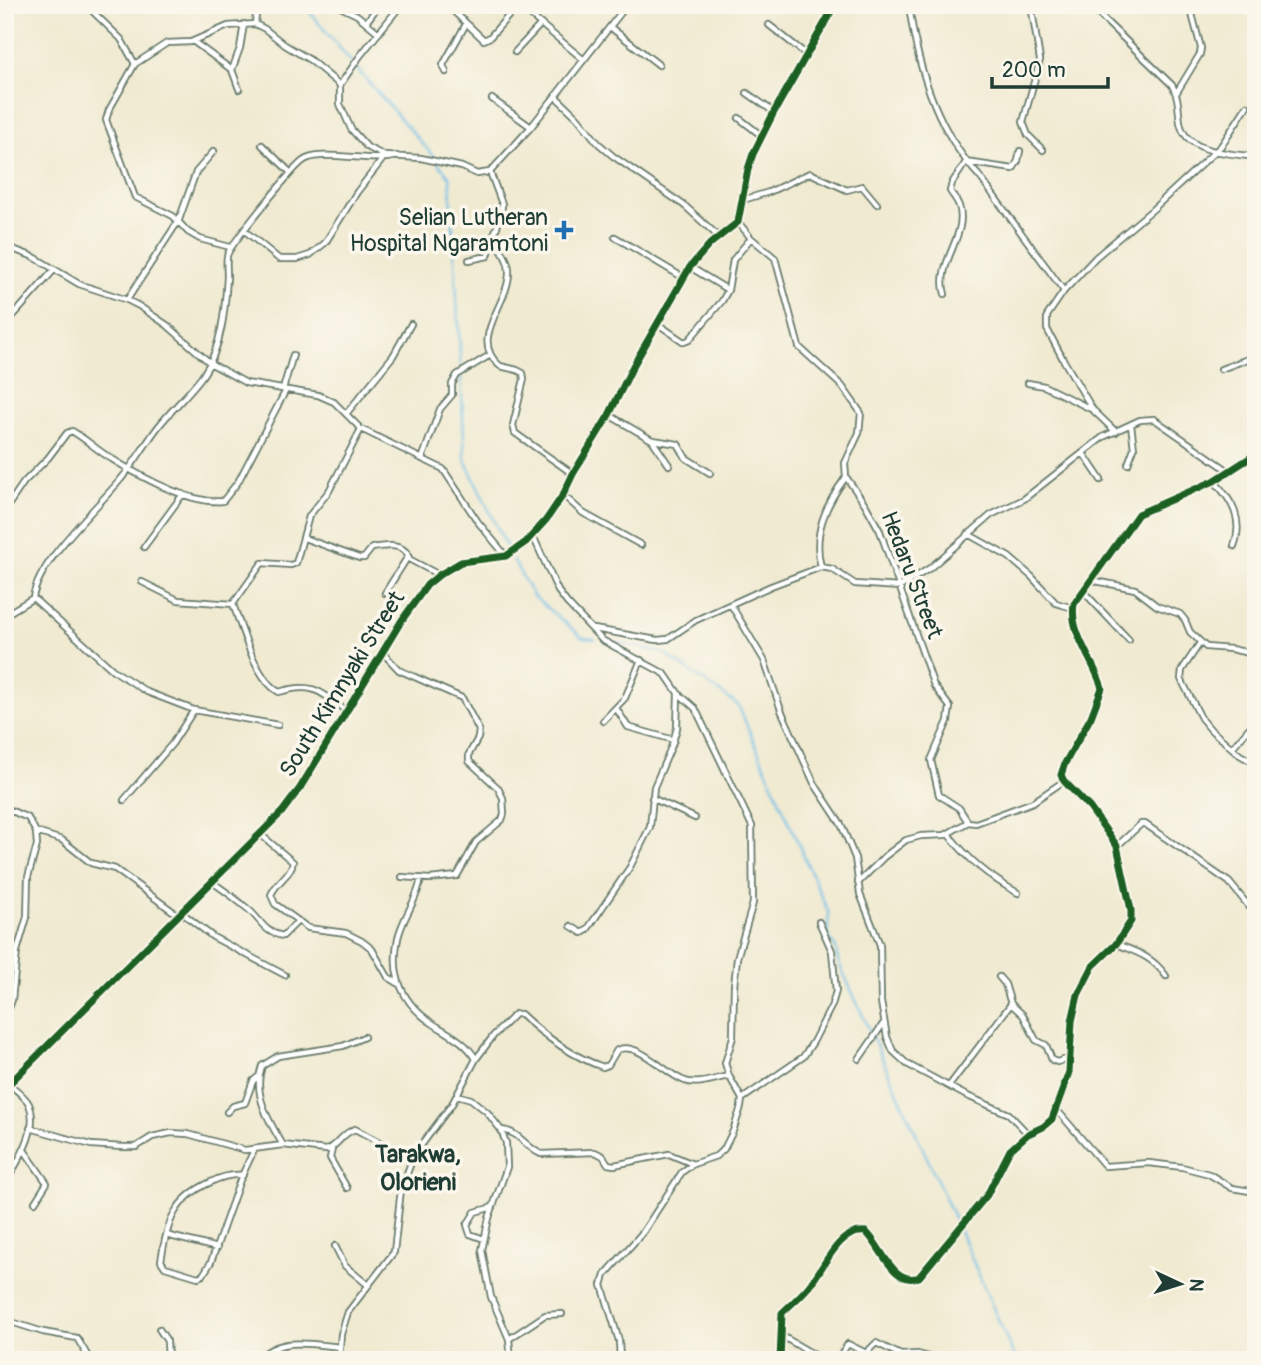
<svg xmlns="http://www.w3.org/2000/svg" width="1261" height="1365" viewBox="0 0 1261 1365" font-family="Pangolin,sans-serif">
<rect width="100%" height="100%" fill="#fbf7ec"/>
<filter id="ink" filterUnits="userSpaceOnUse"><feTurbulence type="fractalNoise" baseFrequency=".0143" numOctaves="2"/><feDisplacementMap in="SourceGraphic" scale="14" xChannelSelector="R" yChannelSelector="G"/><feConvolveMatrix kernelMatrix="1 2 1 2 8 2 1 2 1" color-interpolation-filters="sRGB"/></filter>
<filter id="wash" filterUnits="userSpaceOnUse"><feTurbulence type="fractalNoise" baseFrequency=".00686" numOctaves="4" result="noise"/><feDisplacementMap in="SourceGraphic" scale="28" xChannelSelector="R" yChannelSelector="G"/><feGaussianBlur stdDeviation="1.57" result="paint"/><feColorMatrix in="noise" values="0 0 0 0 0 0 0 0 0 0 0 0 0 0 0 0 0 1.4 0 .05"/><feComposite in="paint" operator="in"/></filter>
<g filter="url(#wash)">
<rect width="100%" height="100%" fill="#f0ead1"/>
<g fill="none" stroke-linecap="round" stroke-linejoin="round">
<path stroke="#6dbee8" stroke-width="2" d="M304,5L352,63
M356,68L435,158
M438,163L450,177L461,369
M461,375L465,460L508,550
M513,560L533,596L583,638L595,639
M606,640L664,653L738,705L829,914L827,933L836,949L838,961L958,1226
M960,1231L1013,1354L1019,1360"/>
</g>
</g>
<g filter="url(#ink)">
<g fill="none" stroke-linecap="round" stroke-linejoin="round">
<defs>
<path id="minor" d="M86,5L121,39L135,64L109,110L106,120L135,197L173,216L188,232L200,239L230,247
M336,5L357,15L379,33
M401,5L360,56L340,85V104L351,129L367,147L385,156L421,158L462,167L477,174L490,172
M447,5L484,40L490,37L518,5
M518,5L584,60
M909,5C917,66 937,131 980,177L1064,291
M1031,5L1040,60L1023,122L1028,135L1043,150
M1089,5L1172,85C1179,97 1178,109 1180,122C1185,154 1231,153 1256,157
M367,21L379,5
M255,24L257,5
M769,25L807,55
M610,27L659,65
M194,42L232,70L239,89
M515,52L541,24
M135,64L167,43L191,42L228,26L255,24L265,29L285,45L310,60L340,85
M232,70L240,48L244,24
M446,72L443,65L466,24
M1177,92L1200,54L1201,48L1192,14
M747,93L774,112
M555,96L577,117L598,143L613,156L685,206L719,237
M492,99L531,127
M739,118L762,136
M262,145L291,173
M743,200L769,192L810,173L847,190L862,186L877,204
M738,222L751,238L775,258L799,347L842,386L861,413L859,433L845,463L846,477L865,504L880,531L934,686L950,707L948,721L931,760L939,795L959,808L968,822L976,823L1033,802L1064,781
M245,231L279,259H297L310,255L325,243L357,192L382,160
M615,237L684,278
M5,246L34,257L79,284L127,300L139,306L167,325L210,363L246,383L318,395L334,402L361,429L443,469L478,522L506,556
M469,260L488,256L493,238
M690,267L728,290
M945,294C935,263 969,235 959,206C957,200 953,196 950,191L952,183L966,162L1013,169L1018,161L1020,151
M127,300L179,220L196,172L214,151
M658,324L684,342L689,340L722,301L728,290L733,260L751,238
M5,325L54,270
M1221,369L1256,356
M1028,383L1044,386L1093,410
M283,389L293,355
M346,414L393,356L411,324
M609,415L652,440L669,465
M1116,432L1093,410L1064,361L1047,329V316L1064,291L1096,257L1152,210L1221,146L1247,106
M653,440L678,444L686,458L710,473
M1083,453L1101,480
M422,459L440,409L452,395V384L457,375L490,355
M1128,464L1134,448L1131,425
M573,474L515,433L513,425L524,379L523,373L517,370L500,366C467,338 510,304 509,271C509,258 498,247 493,237L501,216L502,204L490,172L531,127L627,5
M1214,481C1232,500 1244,520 1234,546
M563,495L583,513L641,545
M5,510L24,482L48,458L67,433L72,431C84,438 95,448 107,456C136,474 189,505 223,501L238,482L286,390
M968,534L1009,557L1031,576L1056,603L1073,608
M533,536L558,591L567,603L602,640L665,674L678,693L695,708L752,826L753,903L737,958L734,986L733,1037L725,1063L729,1076L742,1099L741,1107L733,1131L724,1149L716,1156L693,1164L682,1172L643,1232L605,1275L602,1285L619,1341L620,1360
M304,538L359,558H364L372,548C385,546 405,542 409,558
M144,547L183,494
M821,567C812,534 826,504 846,477
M1091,580L1135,589L1157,606L1180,614L1185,620L1190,632L1206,647L1231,649L1249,653
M142,582L178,600L233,604
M1083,591L1129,640
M385,593L407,558L439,575
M33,598L113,670L147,692L194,710L278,725
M731,605L764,660L781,710L814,783L841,824L855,858L860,894L880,945L881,1002L887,1037L893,1051L907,1064L965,1095L1009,1114L1028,1134
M5,615L33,598C38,561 96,509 121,479C135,463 145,444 158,427C172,409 190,393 203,375C222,347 225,310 227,277C227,270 226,263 227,256C228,247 293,168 303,161C320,148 372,164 397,156
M594,629L657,640L668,639L696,620L771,586L821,567L832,569L855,584L900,587L930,568L991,515L1024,499L1103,437L1140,420L1154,419L1229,471
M1200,643L1182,670L1181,679L1201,718L1211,730L1240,755L1256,764
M383,653L399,670L462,698L479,730L478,738L469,754V761L498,788L503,798L504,814L502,820L476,842L457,876L430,879L402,877
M616,708L628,727L674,740
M346,711C320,691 313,682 279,692C256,680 242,629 233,604L262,563L291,565L296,563L309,516L329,491L361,429
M603,721L625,698L641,660
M1232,748L1256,720
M652,798L695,818
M124,800L172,744L194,710
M5,808L28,818L36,832L62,840L91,863L115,869L178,915
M259,833L293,862C291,875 276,882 271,895L275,904L308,928L346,933L362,941L372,949L388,977L398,983
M948,834C969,860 989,877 1018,893
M1117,846L1141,824H1145L1229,882L1256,915
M421,878C418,900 403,916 398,938C390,976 402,1004 435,1025C451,1035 466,1042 476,1059
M211,881C224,890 236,899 248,909C262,921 263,932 283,936L297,922
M858,883L884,857L906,840L921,836L945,835L968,822
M181,912L213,937L285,975
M571,926L582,933L587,930L630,867L650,827L654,787L672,745L677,728L678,694
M1116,944C1137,952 1153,957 1166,976
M999,977L1005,984L1011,1004L1023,1015L1036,1040L1046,1045L1052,1060L1057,1062L1070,1058
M5,1018L12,1000L17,951L27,917L28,877L37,845L36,833
M859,1059L883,1024
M949,1086L1011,1004
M5,1088L282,812L300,788L402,620L427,585L439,575L461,562L506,556L526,542L546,520L563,495L573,474L609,415L633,366L690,267L710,244L738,222L748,169L753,154L774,112L835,5
M457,1095L471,1099L487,1112L501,1130L506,1143L507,1167L489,1218L482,1250L491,1297L509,1339L511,1360
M742,1099L803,1057L813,1042L832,1005L836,991L832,951L819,922
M1057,1110L1105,1166L1149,1163L1182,1167L1209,1174L1232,1188L1256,1192
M227,1112L233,1106L245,1103L253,1081L259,1076
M30,1128L91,1145L123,1147H136L152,1137L171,1133L188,1134L245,1150L283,1145L326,1150C339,1146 340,1134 355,1129L385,1145L414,1155
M501,1130C519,1131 525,1147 541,1154L595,1152L603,1156L608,1164L614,1165L669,1154L693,1164
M283,1145C269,1122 252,1093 262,1066L278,1056L343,1046L364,1037
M332,1149L330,1158L347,1188
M24,1150L47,1183L35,1202
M243,1175C231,1174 221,1177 211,1182C173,1199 167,1223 161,1261L165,1267L198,1277L203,1275L211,1262L240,1180L254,1150
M5,1184C17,1162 40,1130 29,1104C25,1096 16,1090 9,1084
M166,1235L217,1248
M484,1239L470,1234L467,1225L475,1212L493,1207
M335,1246L345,1266L368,1285
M5,1320L43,1332L77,1338L90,1360
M159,1329L167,1341L168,1360
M782,1336L823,1360
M509,1339L545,1315L562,1314
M257,1360C280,1336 310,1344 340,1347
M339,1360L341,1334L348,1312L394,1252L401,1189L414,1155L452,1104L476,1059L494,1035L515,1014H521C545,1037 571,1056 603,1067L608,1065L617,1050C638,1040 666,1075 685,1081C698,1086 716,1078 729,1076
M780,1360L782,1313C791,1304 801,1296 809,1286C824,1269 838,1228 866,1232C881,1245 893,1287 919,1277L987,1195L1010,1150L1028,1134L1043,1127L1052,1119L1069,1072L1072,1021L1078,995L1093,966L1116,944L1131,921V910L1117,846L1090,808L1064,781L1061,775L1065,763L1091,717L1102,688C1095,662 1069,633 1074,604L1138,514L1214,481L1256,454
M837,1360L848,1344L866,1353L876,1343L901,1355L918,1354L939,1360"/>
</defs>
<use href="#minor" stroke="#687a6b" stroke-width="8"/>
<use href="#minor" stroke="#fff" stroke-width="4.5"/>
<defs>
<path id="cycleway" d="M5,1088L282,812L300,788L402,620L427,585L439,575L461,562L506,556L526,542L546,520L563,495L573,474L609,415L633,366L690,267L710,244L738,222L748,169L753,154L774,112L835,5
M780,1360L782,1313C791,1304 801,1296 809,1286C824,1269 838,1228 866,1232C881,1245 893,1287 919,1277L987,1195L1010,1150L1028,1134L1043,1127L1052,1119L1069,1072L1072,1021L1078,995L1093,966L1116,944L1131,921V910L1117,846L1090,808L1064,781L1061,775L1065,763L1091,717L1102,688C1095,662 1069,633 1074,604L1138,514L1214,481L1256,454"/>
</defs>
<use href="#cycleway" stroke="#fbf7ec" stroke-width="11"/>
<use href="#cycleway" stroke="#1b5e20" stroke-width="7"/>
</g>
</g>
<path fill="#1f6fb2" stroke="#fbf7ec" stroke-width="2.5" d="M560.5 219.5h7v7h7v7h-7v7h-7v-7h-7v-7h7z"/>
<g text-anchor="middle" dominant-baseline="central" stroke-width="7" stroke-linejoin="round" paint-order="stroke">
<g font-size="23" fill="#1f3d34" stroke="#fbf7ec" text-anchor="end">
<text x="548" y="217">Selian Lutheran<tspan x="548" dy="26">Hospital Ngaramtoni</tspan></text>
</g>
<g font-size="23" fill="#1f3d34" stroke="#fbf7ec">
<text transform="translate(912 575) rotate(69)">Hedaru Street</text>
<text transform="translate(342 684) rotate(-58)">South Kimnyaki Street</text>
</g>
<g font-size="24" font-weight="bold" fill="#1f3d34" stroke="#fbf7ec">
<text x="418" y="1154">Tarakwa,<tspan x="418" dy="28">Olorieni</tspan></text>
</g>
</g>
<rect width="1261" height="1365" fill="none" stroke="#fbf7ec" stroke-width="28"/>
<g transform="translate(1180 1284) rotate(94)" stroke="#fbf7ec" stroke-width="5" paint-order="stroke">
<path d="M0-5L12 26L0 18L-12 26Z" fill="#1f3d34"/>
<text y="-10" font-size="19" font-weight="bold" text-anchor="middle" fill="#1f3d34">N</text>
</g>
<path d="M992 77v10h116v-10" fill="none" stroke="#1f3d34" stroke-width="3.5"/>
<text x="1002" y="77" font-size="21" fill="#1f3d34" stroke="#fbf7ec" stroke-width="5" paint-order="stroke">200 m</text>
</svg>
